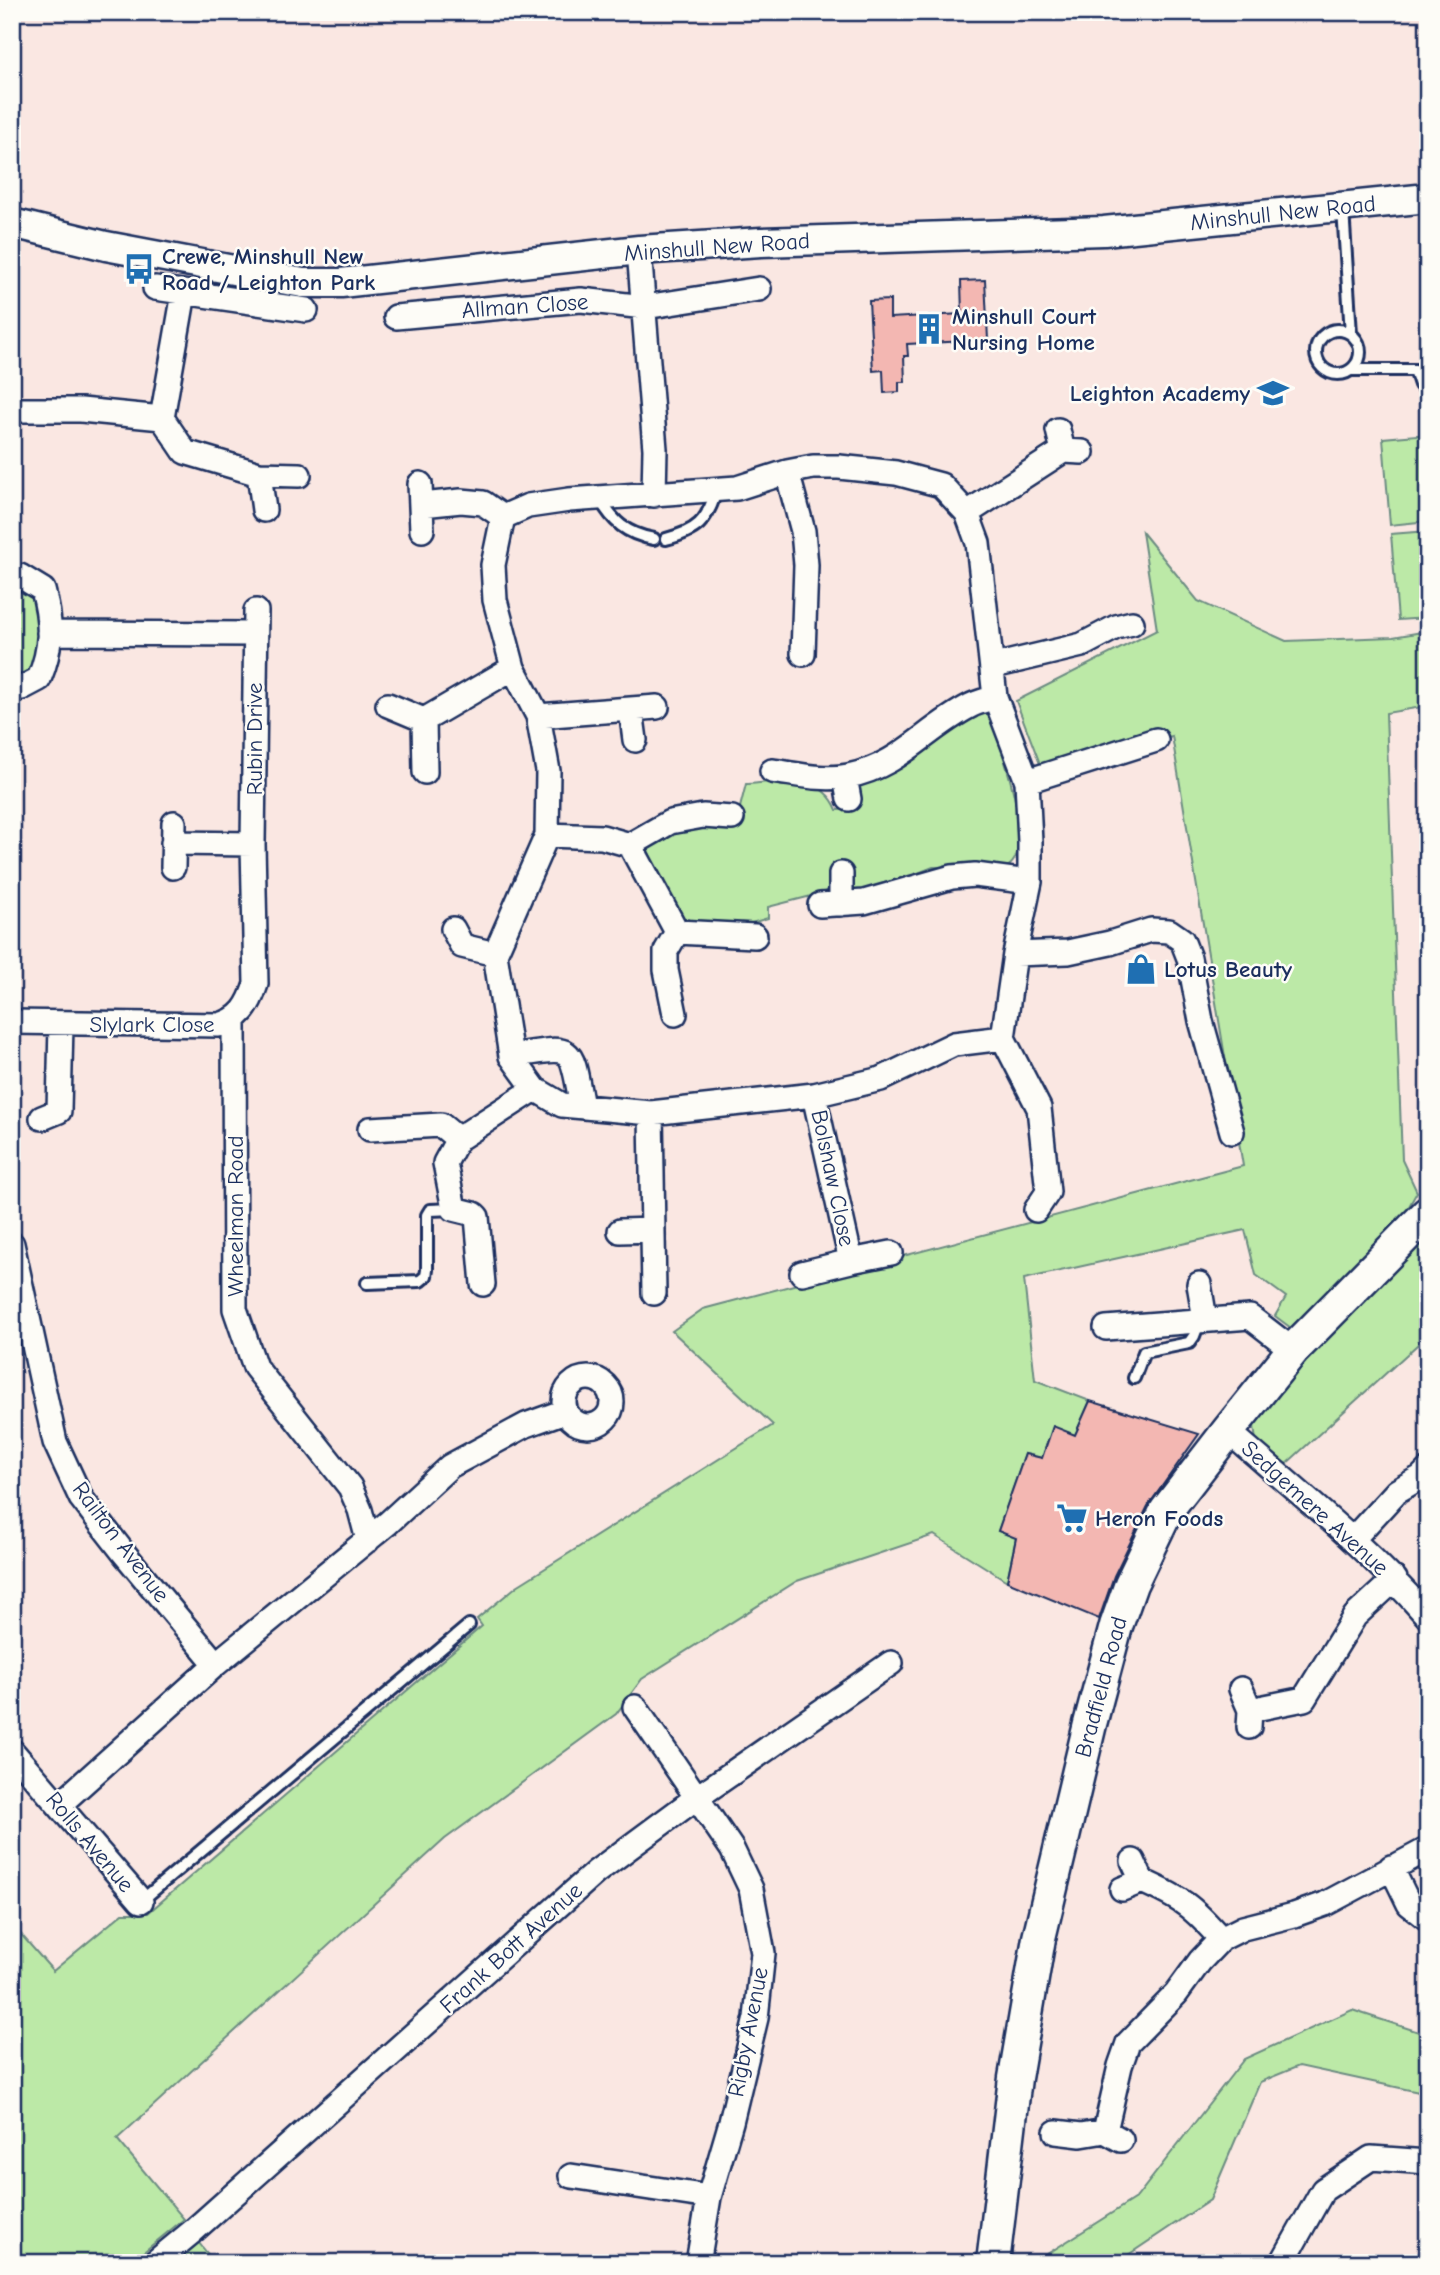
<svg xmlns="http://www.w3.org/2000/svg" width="1440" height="2275" viewBox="0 0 1440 2275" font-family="'Comic Neue',sans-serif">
<rect width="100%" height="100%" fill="#fae7e2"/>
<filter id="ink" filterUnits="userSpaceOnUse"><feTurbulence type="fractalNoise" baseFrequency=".0143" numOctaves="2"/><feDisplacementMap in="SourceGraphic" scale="14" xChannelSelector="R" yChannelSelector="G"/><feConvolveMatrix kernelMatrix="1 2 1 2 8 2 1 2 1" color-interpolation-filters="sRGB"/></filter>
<g filter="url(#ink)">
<path fill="#bce9a7" stroke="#6c8c82" stroke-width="2" d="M1428,434V521L1390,525L1383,438Z
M1428,531V618L1398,620L1391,534Z
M1142,532L1198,601L1286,641L1393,637L1428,631V706L1386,713L1402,1160L1417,1192L1403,1217L1291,1328L1275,1316L1286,1297L1256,1275L1245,1230L1024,1279L1035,1380L1090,1401L1075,1435L1053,1427L1042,1458L1025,1454L998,1531L1016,1538L1007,1581L934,1535L797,1581L642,1679L616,1714L445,1839L117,2139L184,2219L130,2263H20L12,2252V1924L53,1971L123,1913H148L482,1626L477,1619L517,1586L773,1425L672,1331L703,1309L1243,1166L1172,736L1042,769L1016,701L1157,630Z
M12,587C21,589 30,592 36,600C44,612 41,658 32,669C27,675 19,677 12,678Z
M981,710L990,715C999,743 1039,849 1007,867H933L868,893L851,889L847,868L832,867L829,889L823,893L768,907V918L732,929L677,917L646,846L689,823L735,827L746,784C778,782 822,772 837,810L853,809C853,796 855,789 865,780Z
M1428,1230V1335L1284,1466L1256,1441L1253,1419L1261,1406Z
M1352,2010L1428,2035V2094L1299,2066L1260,2082L1210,2200L1116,2263H1033L1137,2197L1244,2059Z
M199,2243L215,2263H175Z"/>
<path fill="#f3b7b2" stroke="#1b2f5e" stroke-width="2" d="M985,280L988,340L907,344L908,356H904L905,382H899V392L884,393L883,370L873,371L869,301L890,300V318L962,314L961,281Z
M1090,1401L1199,1434L1148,1506L1114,1576L1099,1619L1007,1581L1016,1538L998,1531L1025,1454L1042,1458L1053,1426L1075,1435Z"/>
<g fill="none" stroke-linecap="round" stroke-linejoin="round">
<defs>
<path id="service" d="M1343,209L1351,334
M1316 352a22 22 0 1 1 44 0a22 22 0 1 1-44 0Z
M1352,370H1415L1420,385
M599,498C613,522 626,534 654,539
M666,539C697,531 707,522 716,491
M367,1283L420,1281L426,1276L427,1270V1215L430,1210L454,1209
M1134,1378L1144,1352L1189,1343L1194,1336L1200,1320
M141,1901L469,1625"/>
<path id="minor" d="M639,250L655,449L654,495
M155,288L306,310
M396,317L581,300L645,307L759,289
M12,410H81L162,418L185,452L259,474L299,475
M162,418L184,293
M1058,430L1063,451
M813,467H839L896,473L941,485L967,513L978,543L995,697L1027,781L1030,842V882L1015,954L1003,1038L954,1044L881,1079L814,1095L651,1113L562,1105L535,1089L511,1056L495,954L547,835L548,771L538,716L513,668L495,600L493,565L503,517L528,506L569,500L737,488L787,472Z
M787,472L803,531L806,565L803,654
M259,474L264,510
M420,484L422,530
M422,505L461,501L483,503L503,517
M967,513L1063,451L1082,452
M12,576H20L43,590C52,623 52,648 39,679L22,688L12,689
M49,633L255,634
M994,666L1082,645L1116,627L1132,623
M388,705L424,720
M631,710L635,740
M538,716L657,707
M772,771C796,774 823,781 848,776C900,766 925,729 970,706C977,702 987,700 995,697
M425,772L424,720L513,668
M845,777L849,799
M1027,781L1156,740
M547,835L602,837L630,845L670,822L703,816L732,818
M173,843L253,844
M630,845L677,932L755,936
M173,867L174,823
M841,874V904
M820,905L864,902L952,877L975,875L1030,882
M453,929L462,946L495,954
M1015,954L1068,952L1110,943L1151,930L1169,931L1182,940L1189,958L1201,1021L1232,1132
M675,1014L666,970V951L677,932
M234,1021L235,1309L255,1367L350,1487L360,1510L368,1540
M12,1022L219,1025C241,1019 249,1006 256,984L253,844L256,611
M1003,1038L1039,1108L1048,1192L1036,1210
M511,1056C576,1046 570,1042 582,1107
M814,1095L851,1261L891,1253
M651,1113L654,1293
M42,1118L59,1111L61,1024
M370,1129L441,1125L458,1139
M620,1231L653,1230
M12,1244L55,1442L81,1498L123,1552L216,1664
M802,1273L851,1261
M483,1284L477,1217L474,1214L454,1209L445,1163L458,1139L535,1089
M1199,1284L1205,1319
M1106,1328L1250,1317L1293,1350
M564 1402a24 24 0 1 1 48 0a24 24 0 1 1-48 0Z
M1228,1431C1297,1491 1368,1548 1428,1617
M1353,1539L1397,1491L1421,1477L1428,1470
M1241,1689L1250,1710L1249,1727
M635,1707L732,1849L751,1889L763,1953L756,2018L731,2122L709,2197L698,2263
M1250,1710L1304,1699L1355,1616L1395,1579
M12,1751L141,1901
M59,1805L216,1664L388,1523L450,1466L526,1425L565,1411
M1133,1861L1142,1881
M1391,1867L1409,1904L1428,1919
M1122,1889L1142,1881C1182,1899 1192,1906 1221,1939
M1105,2131L1120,2066L1128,2043L1176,1994L1200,1961L1221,1939L1243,1928L1294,1915L1325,1904L1428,1849
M1056,2132L1081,2135L1105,2131L1121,2140
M571,2176L709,2197
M154,2263L193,2231L596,1872L696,1798L891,1663
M1282,2263L1323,2190L1371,2158L1428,2162"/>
<path id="tertiary" d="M12,223L106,246L303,283H341L639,250L761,242L1104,231L1428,198"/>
<path id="secondary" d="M993,2263L1015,2078L1039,1938L1090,1724L1116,1626L1131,1584L1166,1511L1228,1431L1293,1350L1428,1213"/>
</defs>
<use href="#service" stroke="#1b2f5e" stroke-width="16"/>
<use href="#minor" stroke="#1b2f5e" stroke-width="28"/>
<use href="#tertiary" stroke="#1b2f5e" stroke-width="33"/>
<use href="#secondary" stroke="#1b2f5e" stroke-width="37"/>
<use href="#service" stroke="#fdfcf7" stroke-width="10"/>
<use href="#minor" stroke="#fdfcf7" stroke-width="23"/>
<use href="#tertiary" stroke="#fdfcf7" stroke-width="28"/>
<use href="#secondary" stroke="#fdfcf7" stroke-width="32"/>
</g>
</g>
<defs>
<symbol id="bus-bare" viewBox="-9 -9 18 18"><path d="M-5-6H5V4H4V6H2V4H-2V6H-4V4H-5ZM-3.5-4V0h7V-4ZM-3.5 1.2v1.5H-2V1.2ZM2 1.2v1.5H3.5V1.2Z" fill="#1f6fb2" stroke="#fdfcf7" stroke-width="2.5" paint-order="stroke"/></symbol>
<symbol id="building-bare" viewBox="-9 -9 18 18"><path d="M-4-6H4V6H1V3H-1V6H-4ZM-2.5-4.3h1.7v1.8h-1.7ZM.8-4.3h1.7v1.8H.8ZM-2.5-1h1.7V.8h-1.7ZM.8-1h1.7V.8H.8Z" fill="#1f6fb2" stroke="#fdfcf7" stroke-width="2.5" paint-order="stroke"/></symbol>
<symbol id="school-bare" viewBox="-9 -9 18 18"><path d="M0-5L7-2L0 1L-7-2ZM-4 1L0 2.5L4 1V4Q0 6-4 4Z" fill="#1f6fb2" stroke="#fdfcf7" stroke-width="2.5" paint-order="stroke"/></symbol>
<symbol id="shop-bare" viewBox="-9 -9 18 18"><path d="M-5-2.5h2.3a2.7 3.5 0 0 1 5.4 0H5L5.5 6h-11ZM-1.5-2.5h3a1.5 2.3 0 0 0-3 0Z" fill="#1f6fb2" stroke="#fdfcf7" stroke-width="2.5" paint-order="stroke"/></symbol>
<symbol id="supermarket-bare" viewBox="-9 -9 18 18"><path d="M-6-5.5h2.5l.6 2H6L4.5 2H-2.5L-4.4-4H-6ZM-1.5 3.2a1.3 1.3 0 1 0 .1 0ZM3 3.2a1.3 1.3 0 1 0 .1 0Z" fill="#1f6fb2" stroke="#fdfcf7" stroke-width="2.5" paint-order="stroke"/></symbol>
</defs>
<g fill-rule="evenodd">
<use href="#bus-bare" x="117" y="247" width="44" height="44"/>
<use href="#building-bare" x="907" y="307" width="44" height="44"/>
<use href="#school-bare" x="1251" y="371" width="44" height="44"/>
<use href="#shop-bare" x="1119" y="947" width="44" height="44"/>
<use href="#supermarket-bare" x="1050" y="1496" width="44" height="44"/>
</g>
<g text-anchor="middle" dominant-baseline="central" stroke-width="5" stroke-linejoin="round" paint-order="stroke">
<g font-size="23" fill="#1b2f5e" stroke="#fdfcf7">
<text transform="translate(1283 213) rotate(-6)">Minshull New Road</text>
<text transform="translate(717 247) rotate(-4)">Minshull New Road</text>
<text transform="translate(525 306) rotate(-4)">Allman Close</text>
<text transform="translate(254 739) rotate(-90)">Rubin Drive</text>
<text x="152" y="1024">Slylark Close</text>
<text transform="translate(833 1178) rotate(78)">Bolshaw Close</text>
<text transform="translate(235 1216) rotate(-90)">Wheelman Road</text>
<text transform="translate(1315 1508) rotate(42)">Sedgemere Avenue</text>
<text transform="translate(121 1542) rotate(53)">Railton Avenue</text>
<text transform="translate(1101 1687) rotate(-75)">Bradfield Road</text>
<text transform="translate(90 1842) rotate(50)">Rolls Avenue</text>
<text transform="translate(511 1948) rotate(-42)">Frank Bott Avenue</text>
<text transform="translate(748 2032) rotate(-79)">Rigby Avenue</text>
</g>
<g font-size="23" font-weight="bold" fill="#1b2f5e" stroke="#fdfcf7" text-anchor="start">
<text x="162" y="256">Crewe, Minshull New<tspan x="162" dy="26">Road / Leighton Park</tspan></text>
<text x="952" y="316">Minshull Court<tspan x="952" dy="26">Nursing Home</tspan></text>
<text x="1250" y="393" text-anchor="end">Leighton Academy</text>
<text x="1164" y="969">Lotus Beauty</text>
<text x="1095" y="1518">Heron Foods</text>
</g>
</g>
<rect width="1440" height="2275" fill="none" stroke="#fdfcf7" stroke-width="42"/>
<rect x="21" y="21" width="1398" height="2233" fill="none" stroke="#1b2f5e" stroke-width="2.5" filter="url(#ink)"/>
</svg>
